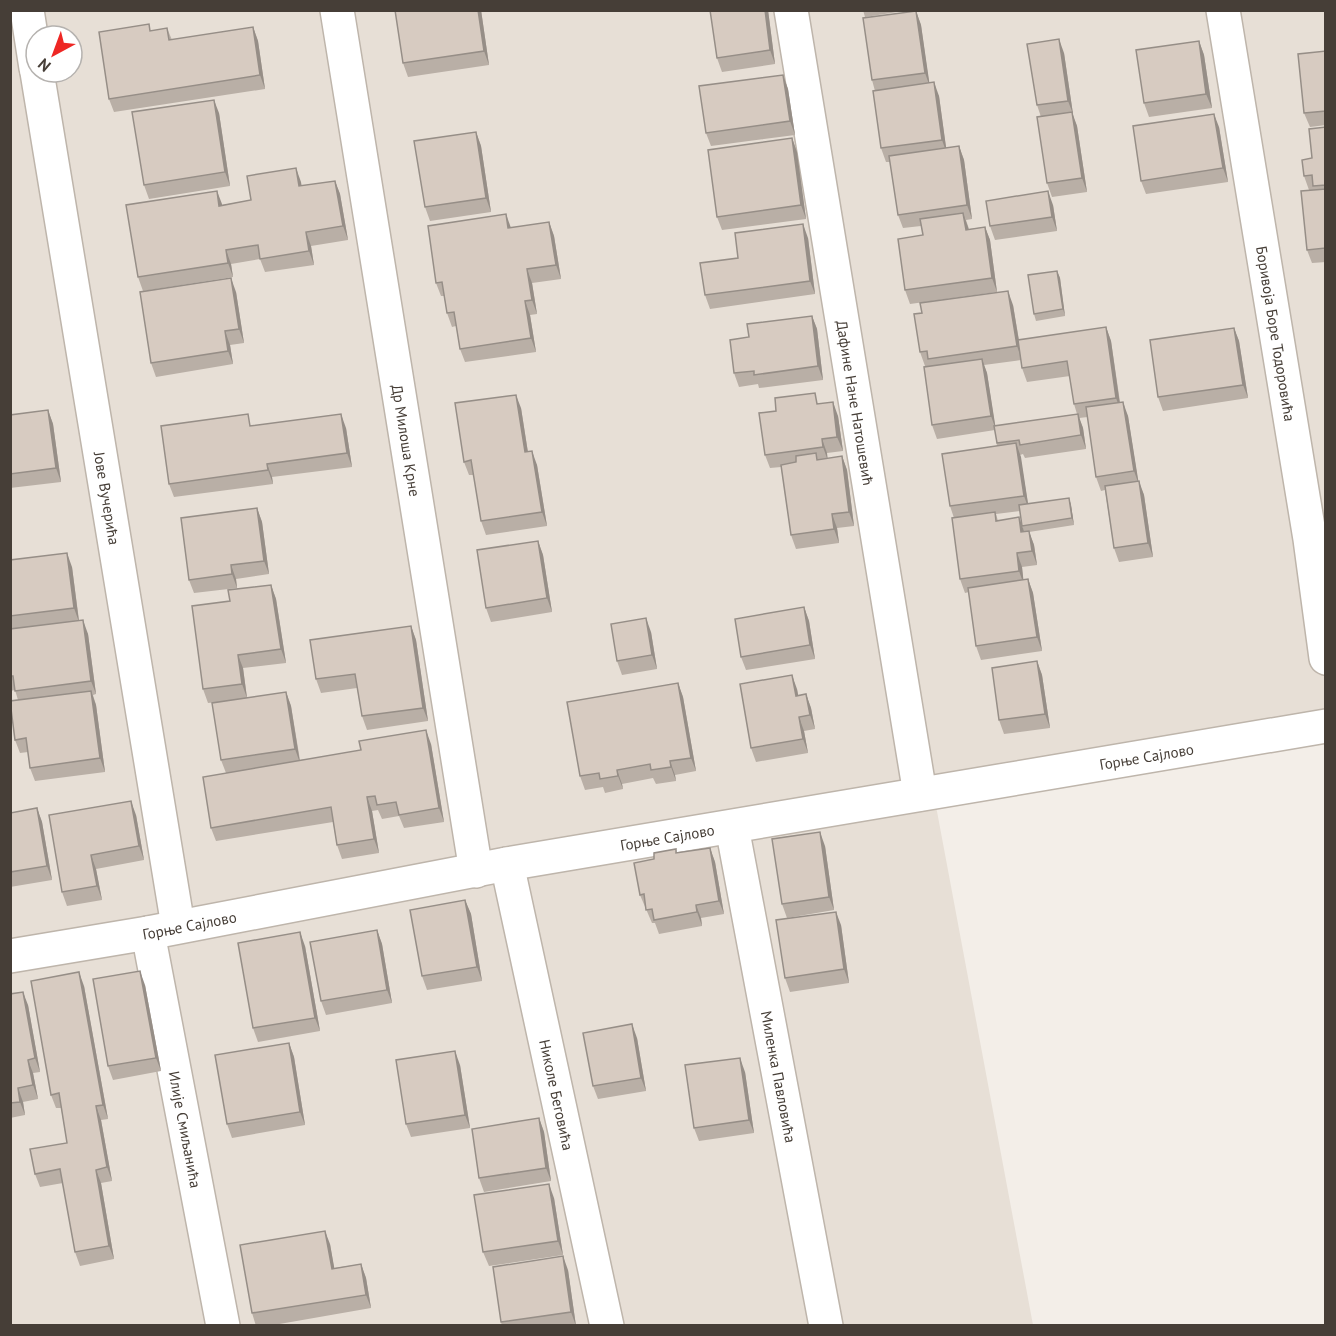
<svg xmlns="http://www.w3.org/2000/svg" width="1336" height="1336" viewBox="0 0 1336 1336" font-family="'PT Sans',sans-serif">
<rect width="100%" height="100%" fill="#f3eee8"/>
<path fill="#e7dfd6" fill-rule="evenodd" d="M10,11H1325V722L933,790L1033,1325H11ZM36,36H72V72H36Z"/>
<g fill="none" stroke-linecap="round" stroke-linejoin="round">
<defs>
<g id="minor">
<path d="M27,10L36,68"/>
<path id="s1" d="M337,10L476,871"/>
<path id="s2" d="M791,10L920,794"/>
<path id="s3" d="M1223,10L1310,539L1326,658"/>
<path id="s4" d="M37,72L178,926"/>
<path id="s5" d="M732,827L826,1326"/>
<path id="s6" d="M507,864L607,1326"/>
<path id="s7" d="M148,933L223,1326"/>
<path id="s8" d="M10,956L148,933L507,864L1326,726"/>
</g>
</defs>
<use href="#minor" stroke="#beb5ab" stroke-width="36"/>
<use href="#minor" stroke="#fff" stroke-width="33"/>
</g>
<path fill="#b9afa6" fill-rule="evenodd" d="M481,10L489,65L408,77L403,63Z
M768,10L775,64L722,72L717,58Z
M863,10H910L865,17Z
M916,11L921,25L929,83L939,96L946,148L959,146L964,160L972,219L966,220L969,229L985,227L990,240L997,292L910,304L905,290L923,235L921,226L903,228L898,215L890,162H886L881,148L875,91L872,80Z
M253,27L258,41L265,89L114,112L109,99L151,31L167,28L172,40Z
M1199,41L1204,55L1212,108L1149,117L1144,103Z
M1326,51V125L1310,127L1304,113Z
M1064,53L1073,114H1072L1077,126L1087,192L1052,197L1047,183L1041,117L1037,105Z
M783,75L788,89L795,135L711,146L706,133Z
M219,113L230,186L149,199L144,185Z
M1219,127L1228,182L1146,194L1141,181Z
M1326,127V262L1312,263L1307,250L1315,190H1309L1304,176Z
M476,132L481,146L491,212L430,221L425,207Z
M792,138L797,152L806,219L722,230L717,217Z
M335,181L340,194L348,240L311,246L314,265L265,272L260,259L231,264L233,277L143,291L138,277L222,205L251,200L301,182V186Z
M1053,205L1057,231L995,240L990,226Z
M549,222L554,236L561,279L532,283L537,314L530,315L536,352L465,362L460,349L456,326L452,327L447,313L444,296H441L436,283L511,228Z
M808,238L815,294L710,309L705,295L738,258Z
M1057,271L1060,278L1065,316L1036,321L1034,314Z
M236,292L244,343L230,345L233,364L156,377L151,363Z
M1013,305L1019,340L1106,327L1111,341L1120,402L1128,416L1138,481L1144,495L1153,557L1119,562L1114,548L1105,490L1101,491L1096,477L1088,417L1079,418L1083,428L1086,449L1025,458L1023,454L1020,455L1028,504L1069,498L1071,505L1074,525L1029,532L1034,545L1037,565L1022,567L1023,580L1028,579L1033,593L1042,651L981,660L976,646L969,592L965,593L960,579L954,518L950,506L997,446L995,430L937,439L932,425L931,366H925L920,352ZM1021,360L1022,368L1027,382L1070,376L1074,404L1077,414L995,426L987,373L984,365ZM1020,511L1022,526L1024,532L998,521L996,514Z
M812,316L817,329L823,380L759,388L758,384L739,387L734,373L749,337Z
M1234,328L1239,341L1248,398L1163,411L1158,397Z
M819,404L838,416L843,451L827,453V459L842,456L847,470L854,526L837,528L839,543L796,549L791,535L781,467L770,468L765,455L776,411Z
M521,408L528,452L537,465L547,526L486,535L481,521L474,475H469L464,462Z
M48,410L53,424L61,482L10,488V415Z
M253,426L346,428L352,467L272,477L273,484L174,497L169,484Z
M257,508L262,522L269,574L236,579L237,588L194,593L189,580Z
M538,541L543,555L552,612L491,622L486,608Z
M10,560L72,567L79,620L88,634L96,694L93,695L96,705L105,772L35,781L30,768L28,752L20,753L15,740L18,700L15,690L10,691Z
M271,585L276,599L286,663L243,668L247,698L286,692L291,706L300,760L431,744L444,822L404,828L399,816L382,819L378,810L372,811L379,853L342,859L337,845L333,822L216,841L211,828L226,773L221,760L228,701L208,703L203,689L230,601Z
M804,607L809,621L815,659L746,670L741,657Z
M411,626L416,640L428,721L367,730L362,716L357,688L321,693L316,679Z
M651,632L657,669L622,675L617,661Z
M1037,661L1042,675L1050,728L1004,734L999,720Z
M678,683L683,697L696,771L675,775L676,781L656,784L653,778L622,784L623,789L605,793L603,787L585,790L580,776Z
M797,689L798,696L806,694L811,708L815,729L804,731L808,753L756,762L751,748Z
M37,808L42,822L52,880L10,887V813Z
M49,815H136L144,860L96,869L102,900L67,906L62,892Z
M825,846L834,910L787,918L782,904Z
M710,848L715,862L724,914L701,918L702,926L659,934L655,923H652L640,895L654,859L676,849L677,853Z
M465,900L471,914L482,981L427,990L422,976Z
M841,925L849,983L790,992L785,978Z
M377,930L382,944L392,1003L326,1015L321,1001Z
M305,946L320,1031L258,1042L253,1028Z
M145,985L161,1071L113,1080L108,1066Z
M84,986L108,1119L101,1120L112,1181L101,1183L114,1259L80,1266L75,1252L63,1183L40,1187L35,1174L67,1143L61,1108H56L51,1095Z
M10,994L28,1005L40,1072L33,1073L38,1099L23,1102L25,1115L10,1118Z
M637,1038L646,1091L598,1099L593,1086Z
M289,1043L294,1057L305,1125L232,1138L227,1124Z
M460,1065L470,1128L411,1137L406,1124Z
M745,1072L754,1133L699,1141L694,1128Z
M539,1118L544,1132L551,1181L484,1192L479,1178Z
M554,1198L563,1255L489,1266L483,1252Z
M330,1244L334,1268L361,1264L366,1278L371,1308L268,1326H256L252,1313Z
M568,1270L576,1326H502L501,1322Z"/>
<path fill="#968e87" d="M478,10H481L489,65L484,51Z
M765,10H768L775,64L770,50Z
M916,11L921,25L930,87L925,73Z
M253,27L258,41L265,89L260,75Z
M1059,39L1064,53L1073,114L1068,101Z
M1199,41L1204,55L1212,108L1206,94Z
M783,75L788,89L795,135L790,121Z
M934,82L939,96L947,154L942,140Z
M214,100L219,113L230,186L225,172Z
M1072,112L1077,126L1087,192L1082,178Z
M1214,114L1219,127L1228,182L1223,168Z
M476,132L481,146L491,212L486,198Z
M792,138L797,152L806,219L801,205Z
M959,146L964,160L972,219L967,205Z
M296,168L301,182L304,200L299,186Z
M335,181L340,194L348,240L343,226Z
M217,191L222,204L224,219L219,206Z
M1048,191L1053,205L1057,231L1052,217Z
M963,213L968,227L971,243L966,230Z
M506,214L511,228L513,242L508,228Z
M549,222L554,236L561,279L556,265Z
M803,224L808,238L815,294L810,281Z
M985,227L990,240L997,292L992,278Z
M306,232L311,246L314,265L309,251Z
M226,250L231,264L233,277L228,263Z
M527,269L532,283L537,314L532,300Z
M1057,271L1060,278L1065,316L1063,309Z
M231,278L236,292L244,343L239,329Z
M1008,291L1013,305L1022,360L1017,346Z
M525,301L530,315L536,352L531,338Z
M812,316L817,329L823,380L818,366Z
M1106,327L1111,341L1121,412L1116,398Z
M1234,328L1239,341L1248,398L1243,385Z
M225,331L230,345L233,364L228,351Z
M982,359L987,373L996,430L991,416Z
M516,395L521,408L530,466L525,452Z
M833,402L838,416L843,451L837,437Z
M1123,402L1128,416L1139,485L1134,471Z
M48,410L53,424L61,482L56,468Z
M341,414L346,428L352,467L347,453Z
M1078,414L1083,428L1086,449L1081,435Z
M822,439L827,453L828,461L823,447Z
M1016,443L1021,457L1029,510L1024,496Z
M532,451L537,465L547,526L542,512Z
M842,456L847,470L854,526L849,512Z
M267,464L272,477L273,484L268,470Z
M1139,481L1144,495L1153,557L1148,543Z
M1069,498L1071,505L1074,525L1072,518Z
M257,508L262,522L269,574L264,561Z
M832,514L837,528L839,543L834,529Z
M1019,517L1024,531L1026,546L1021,532Z
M1029,531L1034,545L1037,565L1032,551Z
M538,541L543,555L552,612L547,598Z
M67,553L72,567L79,622L74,608Z
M1017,553L1022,567L1024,585L1019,571Z
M231,565L236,579L237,588L232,574Z
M1028,579L1033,593L1042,651L1037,637Z
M271,585L276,599L286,663L281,649Z
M804,607L809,621L815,659L810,645Z
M646,618L651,632L657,669L652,655Z
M83,620L88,634L96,694L91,681Z
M411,626L416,640L428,721L423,708Z
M238,655L243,668L247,698L242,684Z
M1037,661L1042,675L1050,728L1045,714Z
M792,675L797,689L801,710L796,696Z
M678,683L683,697L696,771L691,758Z
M91,691L96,705L105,772L100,758Z
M286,692L291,706L300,763L295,749Z
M806,694L811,708L815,729L810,715Z
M799,717L804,731L808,753L803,739Z
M426,730L431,744L444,822L439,808Z
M670,761L675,775L676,781L671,767Z
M617,770L622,784L623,789L618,776Z
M367,797L372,811L379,853L374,839Z
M131,801L136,815L144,860L139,846Z
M37,808L42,822L52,880L47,866Z
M820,832L825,846L834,910L829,897Z
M710,848L715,862L724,914L719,901Z
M91,855L96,869L102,900L97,886Z
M465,900L471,914L482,981L477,967Z
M696,905L701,918L702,926L697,912Z
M836,912L841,925L849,983L844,969Z
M377,930L382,944L392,1003L387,990Z
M300,932L305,946L320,1031L315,1018Z
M140,971L145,985L161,1071L156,1058Z
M79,972L84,986L108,1119L103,1105Z
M23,992L28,1005L40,1072L35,1058Z
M632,1024L637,1038L646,1091L641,1078Z
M289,1043L294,1057L305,1125L300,1112Z
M455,1051L460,1065L470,1128L465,1115Z
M740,1058L745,1072L754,1133L749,1120Z
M28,1060L33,1073L38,1099L33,1085Z
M18,1088L23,1102L25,1115L20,1102Z
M96,1106L101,1120L112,1181L107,1167Z
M539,1118L544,1132L551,1181L546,1168Z
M96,1170L101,1183L114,1259L109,1246Z
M549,1184L554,1198L563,1255L558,1241Z
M325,1231L330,1244L337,1283L332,1269Z
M563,1256L568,1270L576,1326L571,1312Z
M361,1264L366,1278L371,1308L366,1295Z"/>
<path fill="#d7cbc1" stroke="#968e87" stroke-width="1.5" d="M395,10H478L484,51L403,63Z
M710,10H765L770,50L717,58Z
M916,11L925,73L872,80L863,18Z
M149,24L150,31L167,28L169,40L253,27L260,75L109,99L99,32Z
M1059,39L1068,101L1037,105L1027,44Z
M1199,41L1206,94L1144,103L1136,50Z
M1326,51V111L1304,113L1298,54Z
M783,75L790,121L706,133L699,86Z
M934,82L942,140L881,148L873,91Z
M214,100L225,172L144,185L132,112Z
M1072,112L1082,178L1047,183L1037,117Z
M1214,114L1223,168L1141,181L1133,126Z
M1326,127V185L1313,186L1312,175L1304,176L1302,160L1312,158L1309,129Z
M476,132L486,198L425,207L414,141Z
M792,138L801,205L717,217L708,150Z
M959,146L967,205L898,215L889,156Z
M296,168L299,186L335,181L343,226L306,232L309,251L260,259L258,245L226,250L228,263L138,277L126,205L217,191L219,206L251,200L247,176Z
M1326,189V255H1325V248L1307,250L1301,191Z
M1048,191L1052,217L990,226L986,201Z
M963,213L966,230L985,227L992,278L905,290L898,239L923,235L920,219Z
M506,214L508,228L549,222L556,265L527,269L532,300L525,301L531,338L460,349L454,312L447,313L442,282L436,283L428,226Z
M803,224L810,281L705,295L700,263L738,258L735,233Z
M1057,271L1063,309L1034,314L1028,275Z
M231,278L239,329L225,331L228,351L151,363L140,292Z
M1008,291L1017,346L928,359L927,351L920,352L914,314L922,313L920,303Z
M812,316L818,366L754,375V371L734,373L730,340L749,337L747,324Z
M1106,327L1116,398L1074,404L1067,361L1022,368L1018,340Z
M1234,328L1243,385L1158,397L1150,340Z
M982,359L991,416L932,425L924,367Z
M815,393L817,404L833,402L837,437L822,439L823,447L765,455L759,413L776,411L775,398Z
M516,395L525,452L532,451L542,512L481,521L471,460L464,462L455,403Z
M1123,402L1134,471L1096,477L1086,407Z
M48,410L56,468L10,474V415Z
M248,414L250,426L341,414L347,453L267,464L268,470L169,484L161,426Z
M1078,414L1081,435L1020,445L1019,440L997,443L994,426Z
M1016,443L1024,496L950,506L942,454Z
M816,453L817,460L842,456L849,512L832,514L834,529L791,535L781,465L796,462V456Z
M1139,481L1148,543L1114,548L1105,486Z
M1069,498L1072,518L1022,526L1019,505Z
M257,508L264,561L231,565L232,574L189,580L181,518Z
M995,512L996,521L1019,517L1021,532L1029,531L1032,551L1017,553L1019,571L960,579L952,518Z
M538,541L547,598L486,608L477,550Z
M67,553L74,608L10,616V560Z
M1028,579L1037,637L976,646L968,588Z
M271,585L281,649L238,655L242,684L203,689L192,606L230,601L228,590Z
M804,607L810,645L741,657L735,619Z
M646,618L652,655L617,661L611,624Z
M83,620L91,681L15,691L13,676H10V629Z
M411,626L423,708L362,716L355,674L316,679L310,640Z
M1037,661L1045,714L999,720L992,668Z
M792,675L796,696L806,694L810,715L799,717L803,739L751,748L740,684Z
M678,683L691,758L670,761L671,767L651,770L650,764L617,770L618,776L600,779L599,773L580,776L567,702Z
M91,691L100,758L30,768L26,738L15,740L10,701Z
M286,692L295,749L221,760L212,703Z
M426,730L439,808L399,815L396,802L377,805L375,796L367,797L374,839L337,845L331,807L211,828L203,777L361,750L359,741Z
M131,801L139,846L91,855L97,886L62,892L49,815Z
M37,808L47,866L10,872V813Z
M820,832L829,897L782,904L772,839Z
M710,848L719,901L696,905L697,912L654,920L652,909L646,910L644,894L640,895L634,863L654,859V853L676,849V853Z
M465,900L477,967L422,976L410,910Z
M836,912L844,969L785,978L776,920Z
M377,930L387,990L321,1001L310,942Z
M300,932L315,1018L253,1028L238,943Z
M140,971L156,1058L108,1066L93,979Z
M79,972L103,1105L96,1106L107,1167L96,1170L109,1246L75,1252L60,1169L35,1174L30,1149L67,1143L59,1093L51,1095L31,981Z
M23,992L35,1058L28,1060L33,1085L18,1088L20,1102L10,1103V994Z
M632,1024L641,1078L593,1086L583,1033Z
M289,1043L300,1112L227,1124L215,1055Z
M455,1051L465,1115L406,1124L396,1060Z
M740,1058L749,1120L694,1128L685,1065Z
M539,1118L546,1168L479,1178L472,1129Z
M549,1184L558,1241L483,1252L474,1195Z
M325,1231L332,1269L361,1264L366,1295L252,1313L240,1245Z
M563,1256L571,1312L501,1322L493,1267Z"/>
<g text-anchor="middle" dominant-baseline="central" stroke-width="6" stroke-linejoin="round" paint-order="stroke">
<g font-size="15" fill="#463e37" stroke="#fff">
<text stroke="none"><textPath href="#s3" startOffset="328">Боривоја Боре Тодоровића</textPath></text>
<text stroke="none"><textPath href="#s2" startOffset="398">Дафине Нане Натошевић</textPath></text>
<text stroke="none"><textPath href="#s1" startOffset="436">Др Милоша Крне</textPath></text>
<text stroke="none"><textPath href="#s4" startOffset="432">Јове Вучерића</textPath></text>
<text stroke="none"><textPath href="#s8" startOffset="1154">Горње Сајлово</textPath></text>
<text stroke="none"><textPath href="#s8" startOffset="668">Горње Сајлово</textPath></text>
<text stroke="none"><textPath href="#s8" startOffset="182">Горње Сајлово</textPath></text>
<text stroke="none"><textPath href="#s5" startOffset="254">Миленка Павловића</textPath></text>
<text stroke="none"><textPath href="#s6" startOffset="236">Николе Беговића</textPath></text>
<text stroke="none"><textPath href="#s7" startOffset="200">Илије Смиљанића</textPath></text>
</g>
</g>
<rect width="1336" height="1336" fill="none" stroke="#463e37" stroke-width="24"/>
<g transform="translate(54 54) rotate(221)"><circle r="28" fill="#ffffff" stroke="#b5b2af" stroke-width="1.5"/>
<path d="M0-4.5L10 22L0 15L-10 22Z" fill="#ee2724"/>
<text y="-9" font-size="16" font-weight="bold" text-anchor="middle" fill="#463e37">N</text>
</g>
</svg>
